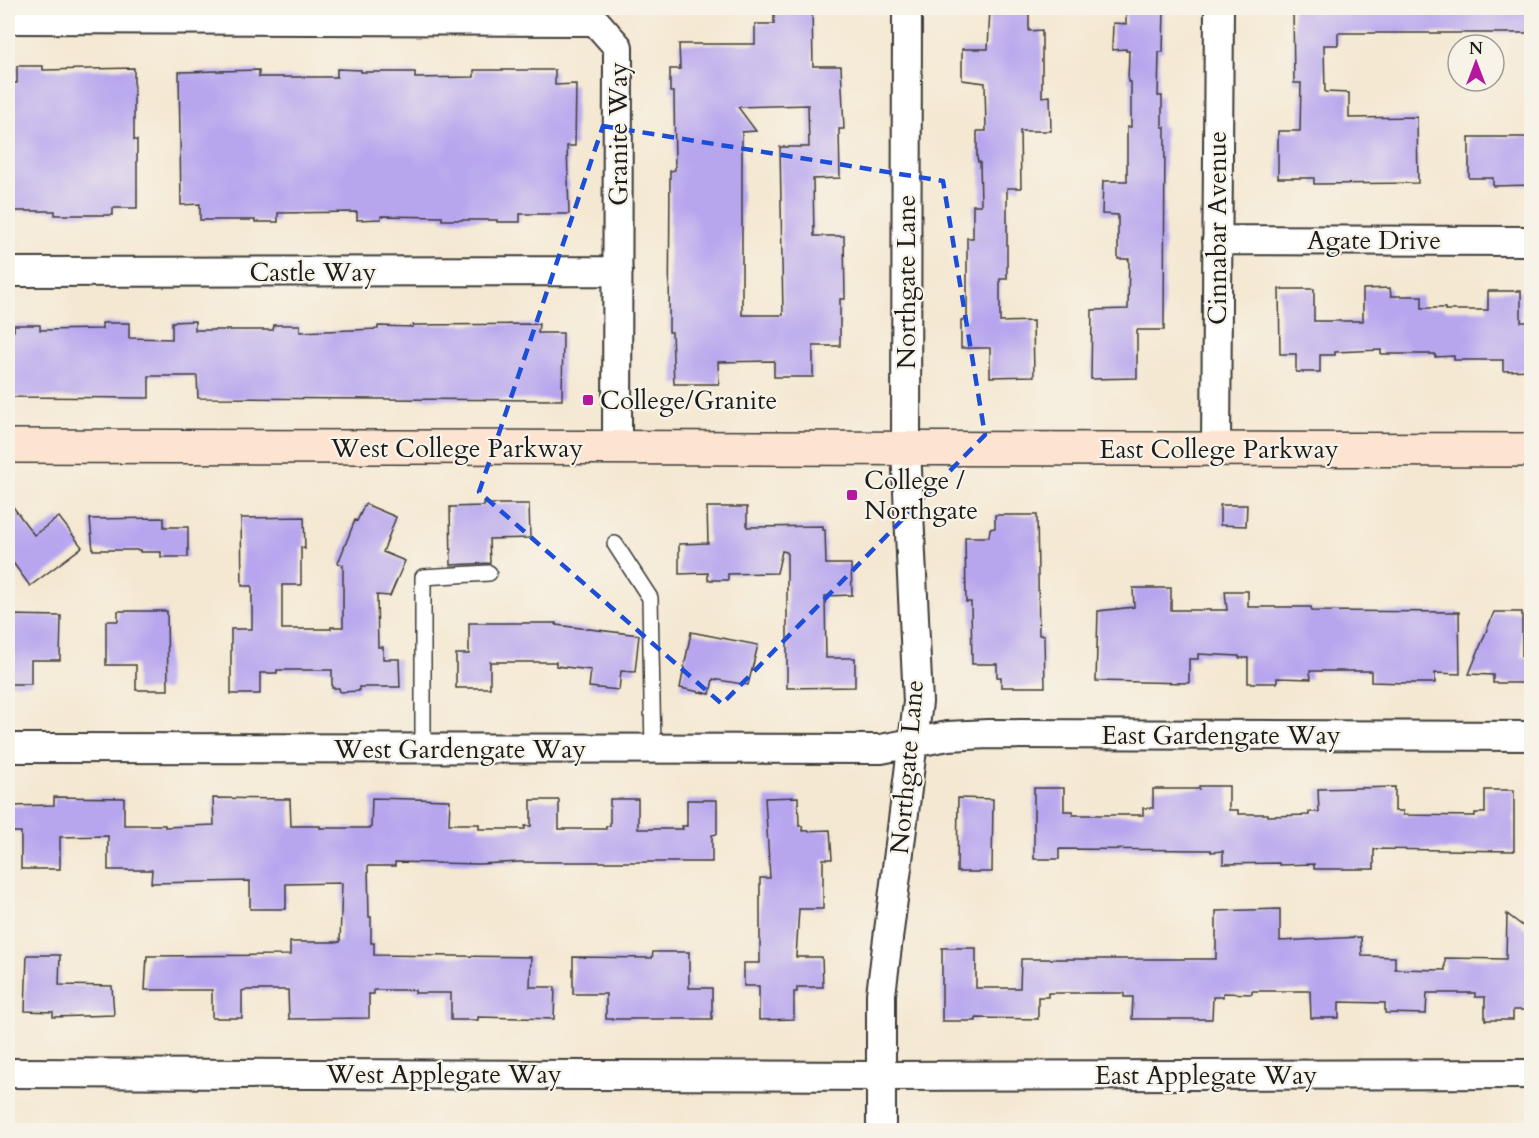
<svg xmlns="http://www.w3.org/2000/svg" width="1539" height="1138" viewBox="0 0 1539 1138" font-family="Cardo,serif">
<rect width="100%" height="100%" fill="#f7f3e8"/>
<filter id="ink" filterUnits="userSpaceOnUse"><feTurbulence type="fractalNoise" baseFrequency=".0167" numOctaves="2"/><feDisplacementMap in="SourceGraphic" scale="12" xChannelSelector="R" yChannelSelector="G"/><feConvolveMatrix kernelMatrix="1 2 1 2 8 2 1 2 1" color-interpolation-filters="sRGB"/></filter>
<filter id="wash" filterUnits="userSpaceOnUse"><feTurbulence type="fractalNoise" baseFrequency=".008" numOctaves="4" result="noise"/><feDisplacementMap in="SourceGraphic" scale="24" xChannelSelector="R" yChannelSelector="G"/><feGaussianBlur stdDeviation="1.35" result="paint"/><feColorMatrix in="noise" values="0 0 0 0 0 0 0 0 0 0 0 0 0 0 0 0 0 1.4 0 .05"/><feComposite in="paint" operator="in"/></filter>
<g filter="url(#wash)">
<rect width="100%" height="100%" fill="#f4e8d2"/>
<g id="blocks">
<path fill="#b7a6ee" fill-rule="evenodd" d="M774,8H812L813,66H841L844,129H839L840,178L813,179L814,236H844L845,299H840V346H813V377H774V361L718,362L719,384H674L672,332H669L670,171L675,170L674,92H670V69H680L679,44H755V24H774ZM808,105L809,147H780L783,315H742V132L756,131L738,107Z
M990,8H1029V31L1042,30V97L1050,96L1051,131H1020L1021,188H1007V279H1000V322L1033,321L1034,376L990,377V348H961V320H967V238H973V205H981L980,162H978L977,157V131H986L985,83L962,80V49H988Z
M1126,8H1164L1163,52H1159L1158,96H1162V127H1165L1164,330H1137V378L1091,379L1092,310L1128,309L1129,259H1118V215L1102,214L1103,181H1127V127H1131V82H1128L1129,51H1126V49L1112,50L1113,23L1126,24Z
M1293,8H1532V33H1338V45H1324L1325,92L1349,93V118L1417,117L1418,183L1314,184V178H1278V131H1300L1301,83H1294Z
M17,66H43V70L134,68V140H137V208H113V215H55V211H8V83H17Z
M337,69L361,70V72H415V78L474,77V70H555V85L576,84L575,146H567L569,214H520V222H497V220H442V217L381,216V219L357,220V212L278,213V222H255V220H200V204L181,205L179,72L259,70V77H337Z
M1469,137H1532V185L1493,186V178H1469Z
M1390,288L1391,296H1422V308H1445V310H1488V291H1521V322H1532V370L1503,371V360H1454V356L1435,357V354H1381V350L1335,352V355H1320V372H1296V354H1280L1279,289H1314V321H1363V289Z
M195,321V330H273L274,325H300V332L378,329V326L413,327V325L539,324L538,333H563L562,400L198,398L197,376H149V398L8,397V331H14V325H40V330L102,329V323H129V338L172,339V322Z
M8,500L34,535L59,517L82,547L30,586L8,556Z
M365,504L396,517L383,552L405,561L390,596L377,595L378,647H383V659H399L400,687H359V691L340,692L339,688H332V670H277V673H260V694H231V629H252V586H242L241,518L304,517L305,549L301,547V585H282V629H331V627H343V565L338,563L355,520L357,521Z
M484,504H529L530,538L489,539L490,563L451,565L450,507L484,506Z
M1220,505H1247L1246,526L1220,525Z
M707,507H747V527L823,526V530H825L826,564H851L852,595L825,596L826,658H855V687L787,688V552L782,551L777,573L728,574V580H708V573L679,574V544L708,543Z
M995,515H1037L1039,635H1044L1045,687H1001V677H997V664H972L971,602H966L965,537H989L990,529L995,528Z
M164,518V527H188V557H161V552H140V550H93L90,519Z
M1133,588H1171V610H1227L1225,591H1248V607H1311L1312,611L1459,612L1460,674L1435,673V683H1407L1371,682V671H1310L1311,679L1277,678V683H1248V658H1239V656L1198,654V659H1189V683L1096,681L1098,611L1134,607Z
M118,611H167L168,690H136V665H106V621H118Z
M1494,612H1522V657H1532V683H1493V675L1469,674Z
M8,615L61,616L60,660H31V684H8Z
M469,623H556V625L639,635L635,672L621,671L619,690L589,687L591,670L556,666V662H490V688H456V654H469Z
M691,632L758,645L748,685L713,679L710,694L680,688Z
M1199,786H1229V810H1238V814H1268V816L1309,815V812H1319L1318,789L1395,787V811H1403V815L1475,816V813H1485V790H1514V851L1374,849V869H1314V864L1279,865V863L1223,864V851L1211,852V850L1059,849V859H1034V788H1064V811H1073V815H1143V808H1153V789H1199Z
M54,797L124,798V825H165V827L214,825L213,798L290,799L291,826H320V828H371L372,798L450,800L449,824H479V829H525V826H531V800H559V829H606V826H610V799H638V829H683L682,826H687V800H717V834L712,835V862H520L478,864L395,862V866H368L369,917H371V943H374V955L531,957L530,987H555L554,1019L478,1017V1020H451V993H415V990H374V994H369V1018L289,1019L288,990H245L242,991V1018H212V990H145L147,956L290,955V942H340L342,883L286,884V909H250V881L151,883L152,870H108V836L60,837V869H21V832H8V806L54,805Z
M798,797L799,826H802L803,831L830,830L832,859H823V909H799L796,957H822L823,987H797V992H794V1019L759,1020V986H744V963H760V878H770L765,798Z
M958,798L993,799L992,872H957Z
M1280,909V941L1361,937L1362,956L1395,957V969L1445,970V958L1506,959L1507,914L1532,933V1010H1513V1020H1485V997H1475V993H1427L1426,1014L1385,1013V1003L1339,1002V1018H1311L1310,991H1252V994L1223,993V997H1213L1212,1019H1132L1133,997H1124V993H1048V997H1038V1019L976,1018V1021H942V948H976V988H1020L1021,959H1216V911Z
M653,952H689V988H712V1019H606V994H573V957L652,958Z
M27,955H60L59,985L112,986L114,1015L53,1017V1012L25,1011Z"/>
</g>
</g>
<g filter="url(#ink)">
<use href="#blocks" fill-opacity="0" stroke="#3c3b37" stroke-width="1.5"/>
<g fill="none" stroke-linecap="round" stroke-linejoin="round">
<defs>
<path id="lane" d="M615,544L650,598L653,750
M423,748V577L489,573"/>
<path id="street" d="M8,19L595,21L618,47L617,448
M1217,240L1532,241
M8,272L618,271
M1216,448L1219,8
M8,748L881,749L948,736L988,734L1532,736
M8,1073L881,1076L1532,1074
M881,1130V994L918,702L906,449L907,8"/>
<path id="secondary" d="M8,446L1532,450"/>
</defs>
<use href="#lane" stroke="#3c3b37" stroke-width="18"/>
<use href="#street" stroke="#3c3b37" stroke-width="32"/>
<use href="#secondary" stroke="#3c3b37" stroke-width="36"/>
<use href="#lane" stroke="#fff" stroke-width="15"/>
<use href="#street" stroke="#fff" stroke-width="28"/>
<use href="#secondary" stroke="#fde4d1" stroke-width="33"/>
</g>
</g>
<path fill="none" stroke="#1d4ed8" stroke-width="4.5" stroke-dasharray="12 8" stroke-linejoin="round" d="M603,126L943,181L985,435L722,704L479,492Z"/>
<g fill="#b5179e" stroke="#f7f3e8" stroke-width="2">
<rect x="582" y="394" width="12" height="12" rx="3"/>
<rect x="846" y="489" width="12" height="12" rx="3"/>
</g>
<g text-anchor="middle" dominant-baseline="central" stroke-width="4.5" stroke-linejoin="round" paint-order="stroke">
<g font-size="26" fill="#1c1c1c" stroke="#f7f3e8">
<text transform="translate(618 134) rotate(-90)">Granite Way</text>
<text transform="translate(1217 228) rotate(-90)">Cinnabar Avenue</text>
<text x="1374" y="240">Agate Drive</text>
<text x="313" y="272">Castle Way</text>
<text transform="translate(906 282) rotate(-90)">Northgate Lane</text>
<text x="457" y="448">West College Parkway</text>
<text x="1219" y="449">East College Parkway</text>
<text x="1221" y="735">East Gardengate Way</text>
<text x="460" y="749">West Gardengate Way</text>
<text transform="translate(907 767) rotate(-85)">Northgate Lane</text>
<text x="444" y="1074">West Applegate Way</text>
<text x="1206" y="1075">East Applegate Way</text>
</g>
<g font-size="26" fill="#1c1c1c" stroke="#f7f3e8" text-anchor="start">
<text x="600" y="400">College/Granite</text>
<text x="864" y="480">College /<tspan x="864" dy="30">Northgate</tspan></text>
</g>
</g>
<rect width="1539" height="1138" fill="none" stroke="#f7f3e8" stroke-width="30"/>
<g transform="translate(1476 63)"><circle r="28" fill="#f7f3e8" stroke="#9f9d96" stroke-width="1.5"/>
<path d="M0-4.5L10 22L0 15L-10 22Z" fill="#b5179e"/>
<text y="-9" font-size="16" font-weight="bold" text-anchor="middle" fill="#1c1c1c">N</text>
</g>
</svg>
